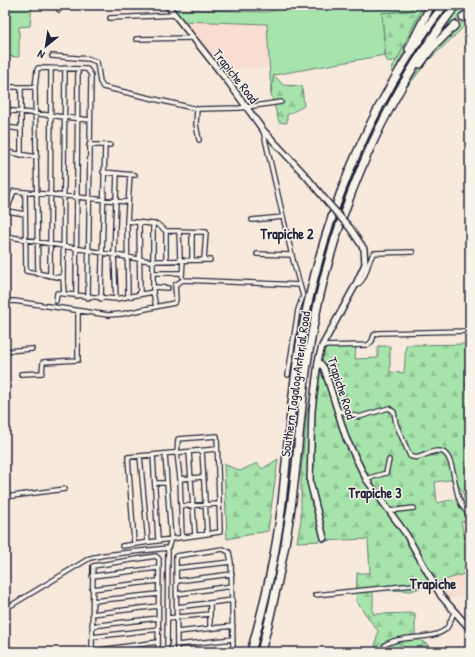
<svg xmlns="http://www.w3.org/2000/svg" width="475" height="657" viewBox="0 0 475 657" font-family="'Patrick Hand',sans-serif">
<defs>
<pattern id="forest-firs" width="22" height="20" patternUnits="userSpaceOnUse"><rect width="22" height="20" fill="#a7e4ab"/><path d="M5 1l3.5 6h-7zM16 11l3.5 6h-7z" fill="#8fc394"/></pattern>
</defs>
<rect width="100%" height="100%" fill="#f8e9dd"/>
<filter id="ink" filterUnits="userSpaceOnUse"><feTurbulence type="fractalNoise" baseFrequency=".025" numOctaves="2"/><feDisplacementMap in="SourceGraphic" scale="8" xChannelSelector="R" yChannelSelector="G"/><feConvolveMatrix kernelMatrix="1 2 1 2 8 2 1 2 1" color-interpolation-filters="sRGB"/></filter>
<g filter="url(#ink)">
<path fill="#f9ddd0" d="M182,21L267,24L269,68L222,69Z
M470,570V594L445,599L434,581Z"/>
<path fill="#a7e4ab" stroke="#648373" d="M5,5H32L30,26L19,27V57L5,56Z
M283,5H416L409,11L382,13L385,55L274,75L271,94L267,24L182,21L171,9L266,12L283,8Z
M423,5H427L394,72L391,71Z
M460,5H470V10L437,38L436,37Z
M470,16V21L428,61L407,87C425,58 443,38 470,16Z"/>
<path fill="url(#forest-firs)" stroke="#648373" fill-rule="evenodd" d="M416,5H423L397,60L388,62L386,59L382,13L409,11Z
M274,75L283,85L302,86L304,106L287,115V123L279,122L271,94Z
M470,344V520L461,522L465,539L470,538V572L411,591L373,589V614L415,613V637L428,645L429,652H374L378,631L356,601L357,573H370L368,539L297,542L301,519V473L307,412L322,346H356L355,359L378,358V346H390V372L404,373L406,345ZM455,479L465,497L437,503L435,482Z
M278,459L268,531L227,539L224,464L240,471L257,463L262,469Z"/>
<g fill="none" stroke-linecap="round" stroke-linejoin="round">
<path stroke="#cdc1bd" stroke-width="7" stroke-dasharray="7 3.5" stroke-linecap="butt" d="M455,25L463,17"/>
<defs>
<path id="street" d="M58,5L59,10
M133,5H168
M110,18L175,15
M136,39L192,38
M52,56L89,59L97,62L100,82L103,87L197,109L240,108L281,102
M5,87H35
M6,87L7,153
M21,87V155
M197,109L196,124L199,140
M5,110L90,120
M5,127L21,129
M263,130L293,260L303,296L298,310L288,375
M89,145H110
M6,152L37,157
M103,172L135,175
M25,192L26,271L63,278L64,294L116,299L153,292V224L127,221L130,175
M25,214L7,211L14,191L128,202
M252,220L283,217
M127,221L128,297
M139,222L140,294
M153,224H157L166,231H179L180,260
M179,231L206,232L204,260
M192,232V260
M5,236L150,261L210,260
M257,254L292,255
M166,260V231
M153,273H182
M38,274L35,87L37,70L38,68L87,69L91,75L88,298
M50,276L51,68
M182,277L183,260
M63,278L65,68
M355,286C368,280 366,262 374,253L413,252
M153,287L168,288
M153,292L156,307
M76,296L78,69
M101,299L105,145
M116,299L114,254L117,173
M56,301L57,293L64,294
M5,302L14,301L108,315L122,314L174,303L176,300L175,285L183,280L300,285
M322,346L368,345L372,341L374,335L378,333L470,331
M5,351L32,349
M21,374L42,373L43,362L78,360V311
M337,410L359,417L389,408L394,412L396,424L410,456C420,462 432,447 443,452C458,460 451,504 470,514
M202,451L207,533
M189,452L195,535
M165,454L171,539L168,548L167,652
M153,455L158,540
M140,456L148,542
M180,479L182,537
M366,479L386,473L389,460
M155,483H167
M5,497L65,489
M181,506L219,504
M389,511L414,508
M134,543L128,457L217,449
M122,546L220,532L217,436L178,439L177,453L180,479L203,477
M177,568L231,562
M92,576L158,568
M177,581L232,574
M92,589L158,581
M177,594L232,586
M315,595L434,583
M93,601L158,594
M210,603V628
M177,607L233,600
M5,609L90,558L105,555L168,548
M92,614L158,606
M168,618L210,614
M92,626L158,618
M177,632L233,626
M92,637L159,629
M177,645L233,639
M385,645C401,634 433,641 446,629C450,624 452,617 454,612
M92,651L158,642
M92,652L93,566L156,556L159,559L158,652
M177,652L176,556L223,549L229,552L231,562L233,646L232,652
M222,652L232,651"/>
<path id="secondary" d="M167,5L229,83L263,130L306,176L328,203
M350,228L364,249L365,264L355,286L322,346L318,361L324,368L346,438L366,479L406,534L441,596L470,629
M318,361L312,411L310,482L324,538"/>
<path id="highway" d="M463,17L470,12
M409,49L431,5
M420,64L431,49L455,25
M251,652C264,606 275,558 281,511C287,460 290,408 298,357C317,231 366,107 444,5
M261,652C273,607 283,561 290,514C298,462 300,409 308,357C327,231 378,106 456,5"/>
</defs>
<use href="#street" stroke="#22223b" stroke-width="6"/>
<use href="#secondary" stroke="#22223b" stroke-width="8"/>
<use href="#highway" stroke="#22223b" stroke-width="10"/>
<use href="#street" stroke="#f7f3e8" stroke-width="3.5"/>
<use href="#secondary" stroke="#f7f3e8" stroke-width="5"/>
<use href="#highway" stroke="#f7f3e8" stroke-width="7"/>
<defs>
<path id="secondary-bridge" d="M328,203L350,228"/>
</defs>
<use href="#secondary-bridge" stroke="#22223b" stroke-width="8" stroke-linecap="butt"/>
<use href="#secondary-bridge" stroke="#f7f3e8" stroke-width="5"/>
</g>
</g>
<g text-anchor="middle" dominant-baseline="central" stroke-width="3" stroke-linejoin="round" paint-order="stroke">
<g font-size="13" fill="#22223b" stroke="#f7f3e8">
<text transform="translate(236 76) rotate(52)">Trapiche Road</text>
<text transform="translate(295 384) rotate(-82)">Southern Tagalog Arterial Road</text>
<text transform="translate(342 388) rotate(72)">Trapiche Road</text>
</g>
<g font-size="14" font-weight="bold" fill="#22223b" stroke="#f7f3e8">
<text x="287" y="233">Trapiche 2</text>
<text x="375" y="492">Trapiche 3</text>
</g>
<g font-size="15" font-weight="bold" fill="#22223b" stroke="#f7f3e8">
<text x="433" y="583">Trapiche</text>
</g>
</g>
<rect width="475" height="657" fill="none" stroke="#f7f3e8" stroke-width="20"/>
<rect x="10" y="10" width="455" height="637" fill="none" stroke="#22223b" stroke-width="1.5" filter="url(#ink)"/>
<g transform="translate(46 46) rotate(210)" stroke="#f7f3e8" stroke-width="3" paint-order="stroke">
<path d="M0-3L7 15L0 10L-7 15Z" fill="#22223b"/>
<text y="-6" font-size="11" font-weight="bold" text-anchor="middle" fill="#22223b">N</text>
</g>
</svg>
